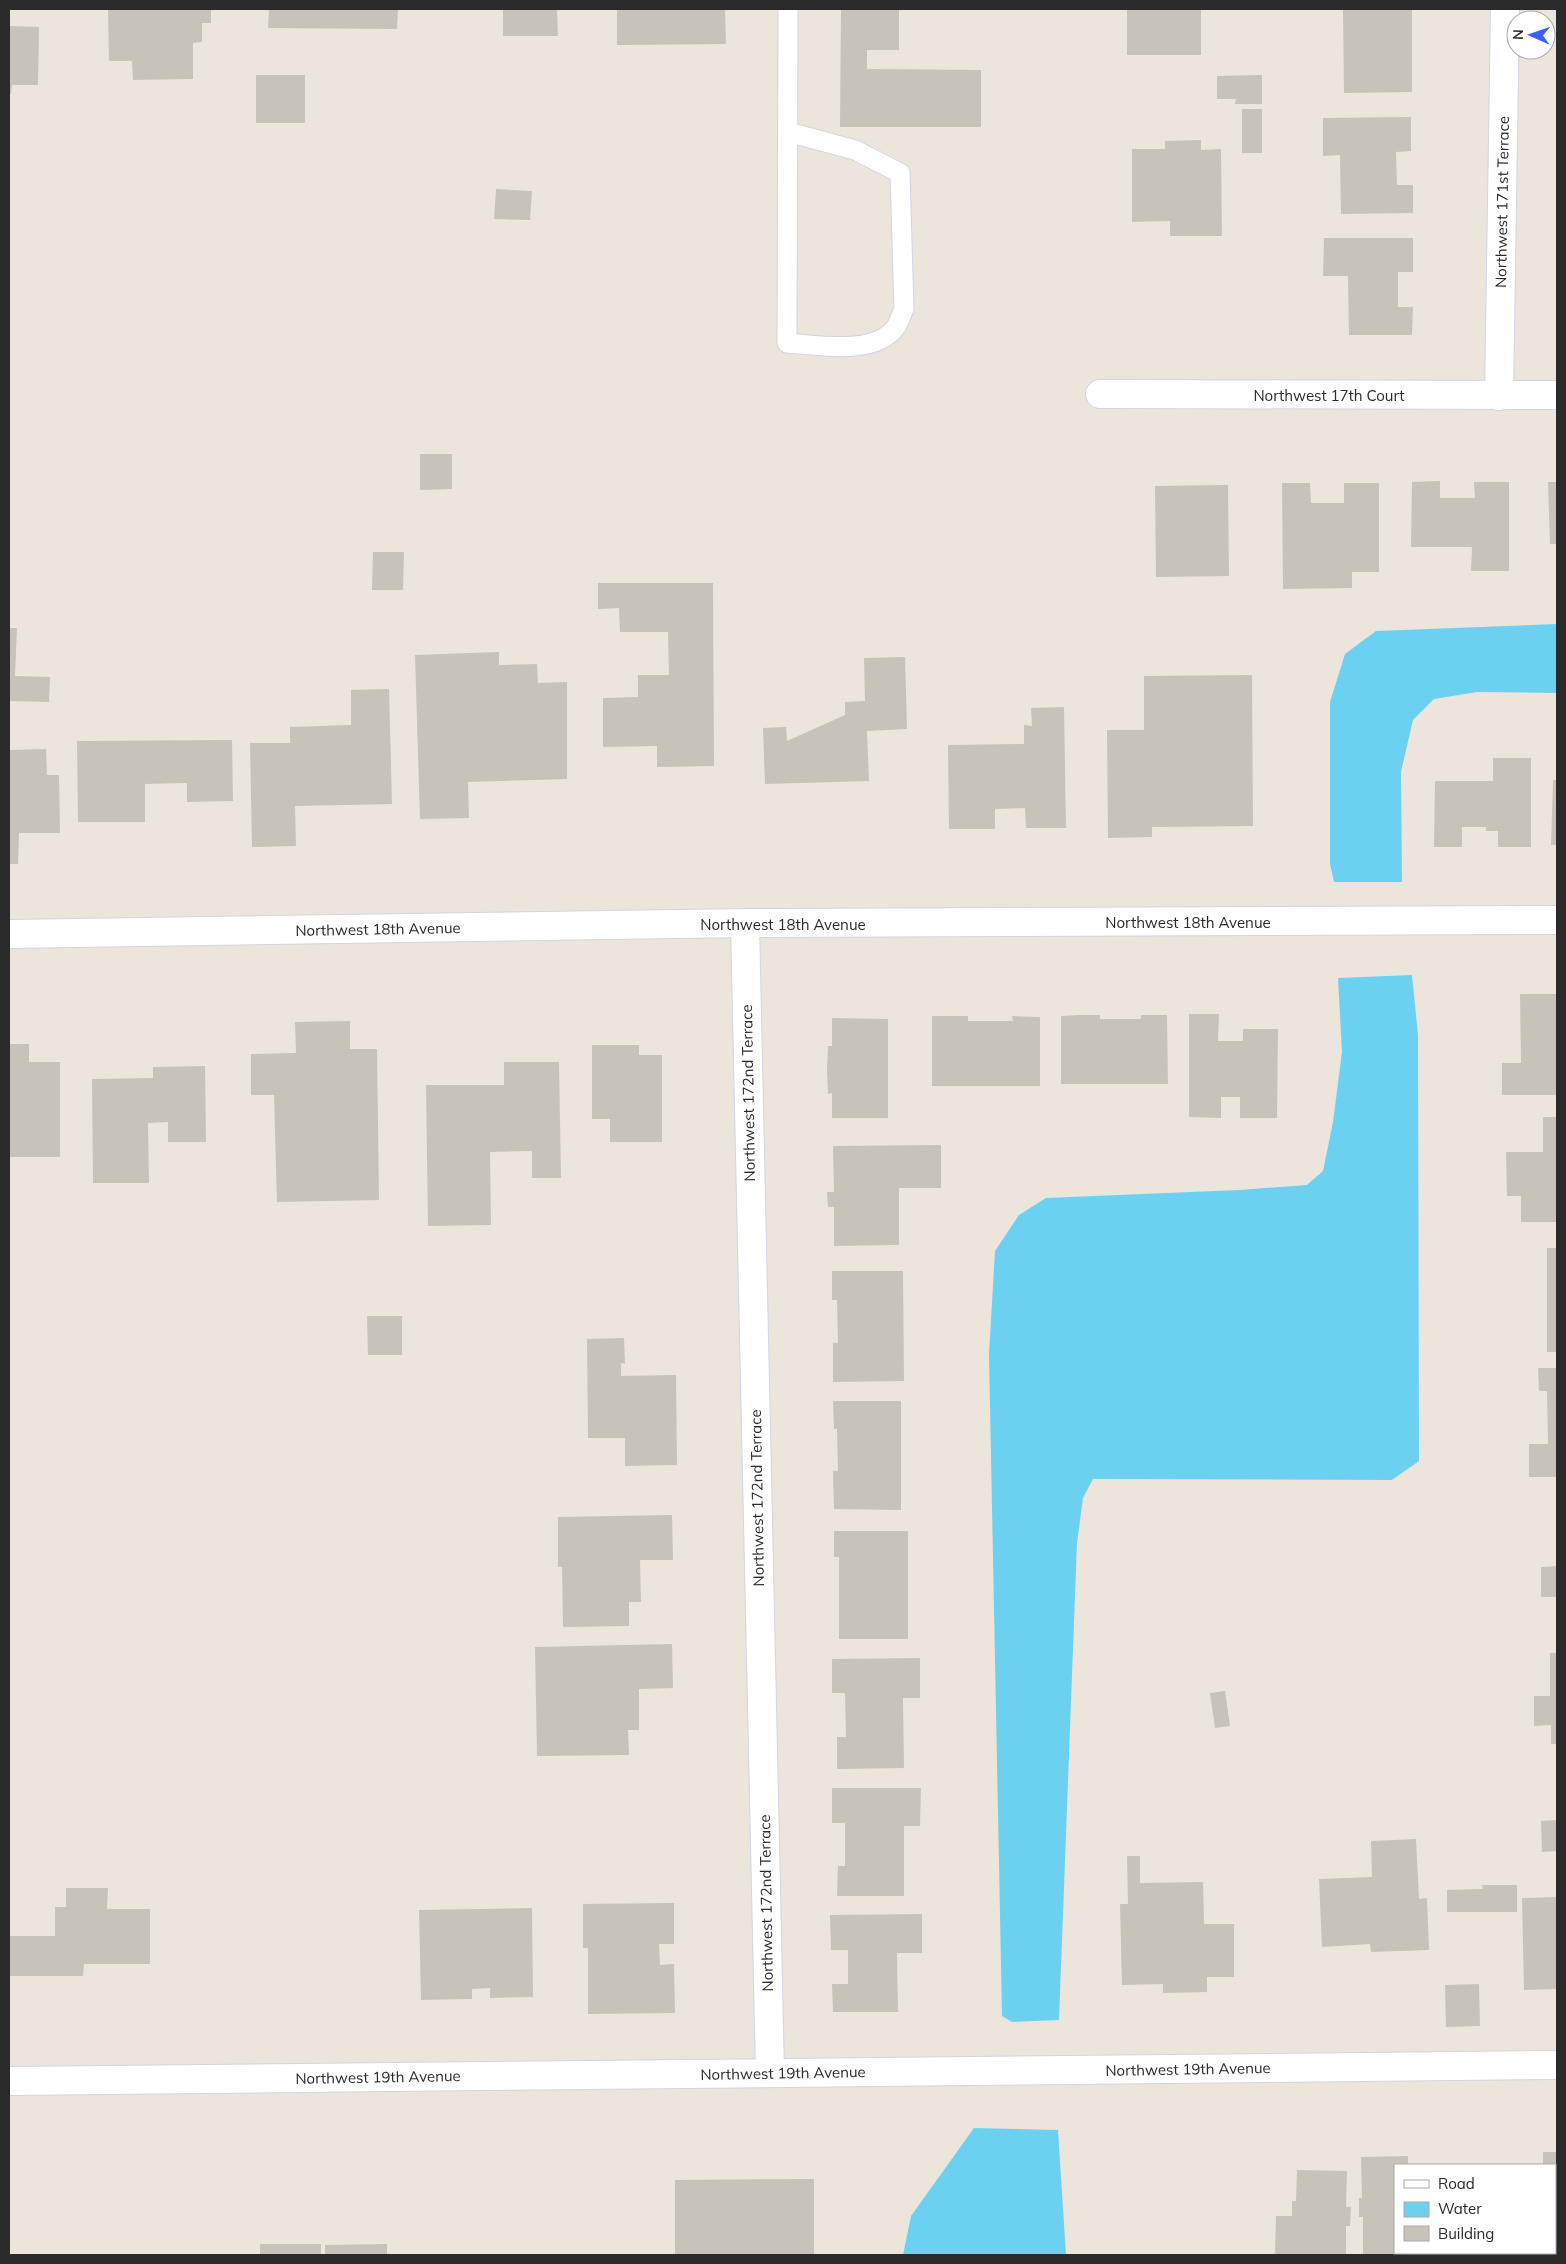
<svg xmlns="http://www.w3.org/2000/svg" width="1566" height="2264" viewBox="0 0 1566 2264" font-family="Mulish,sans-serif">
<rect width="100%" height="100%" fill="#ece5dc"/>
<path fill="#6cd1f1" d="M1557,624V693L1477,692L1434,699L1413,720L1401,772L1402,882H1334L1330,864V702L1345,654L1376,631Z
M1412,975L1418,1035L1419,1461L1392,1480L1093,1479L1083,1498L1077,1543L1059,2020L1012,2022L1002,2016L989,1354L995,1251L1019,1215L1046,1198L1239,1190L1307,1185L1323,1171L1333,1122L1342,1052L1338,978Z
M974,2128L1058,2130L1066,2255H903L911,2216Z"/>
<path fill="#c7c3ba" d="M108,9H211V23H202V42L193,43V79L133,80L132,61H109Z
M269,9H398L397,29L268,28Z
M503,9H557L558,36H503Z
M617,9H725L726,44L617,45Z
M841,9H899V50H867V69L981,70V127H840Z
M1127,9H1201V55H1127Z
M1343,9H1412V92L1344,93Z
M9,26L39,27L38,85H12L11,94H9Z
M256,75H305V123H256Z
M1262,75V104H1235L1236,99H1217V76Z
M1242,109H1262V153H1242Z
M1411,117V151L1396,152L1397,185H1413V213L1341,214L1340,155L1323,156V118Z
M1201,140V150L1221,149L1222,236H1170V221L1132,222V149H1165V141Z
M496,189L532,191L530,220L494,219Z
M1324,238H1413V272H1398V307H1413L1412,335H1349L1348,276H1323Z
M420,454H452V489L420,490Z
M1440,481V498H1475L1474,482H1509V571H1471L1472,547H1411L1412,482Z
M1548,482H1557V544H1550Z
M1282,483H1310L1311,503H1344V483H1379V572H1352V588L1283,589Z
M1228,485L1229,576L1156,577L1155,486Z
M373,552H404L403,590H372Z
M598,583H713L714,766L657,767V746L603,747V698L638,697V675H669L668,632H620L619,608L598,609Z
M9,628H17L15,676L50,677L49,702L9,701Z
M499,652V665L537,664L538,683L567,682V779L468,782L469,818L420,819L415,655Z
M905,657L907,729L867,731L869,781L765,784L763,728L786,727L787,741L845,715V702L865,701L864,658Z
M1252,675L1253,826L1152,827V837L1108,838L1107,730H1144V676Z
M389,689L392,804L295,806L296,846L252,847L250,743H290V727L351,725V690Z
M1064,707L1066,828H1026L1025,808L995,809V829H949L948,745L1024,744V725L1032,726L1031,708Z
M232,740L233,801L187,802V783L145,784V822H78L77,741Z
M46,749L47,775H59L60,833H19L18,864H9V750Z
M1493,758H1531V847H1498V831H1486V827H1462V847H1434L1435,781H1493Z
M1553,780H1557V845H1551Z
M1520,994H1557V1095H1502V1063H1521Z
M1189,1014H1219L1218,1041H1243V1029H1278L1277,1118H1240V1097H1221V1118L1189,1117Z
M1080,1015H1100V1019H1141V1015H1167L1168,1084H1061V1016Z
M932,1016H968V1021H1013L1012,1016L1040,1017V1086H932Z
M832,1018L888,1019V1118H832V1093L828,1094L827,1070L828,1046H832Z
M350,1021V1049H377L379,1200L277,1202L274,1095H251V1054L296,1053L295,1022Z
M9,1044H29V1062H60V1157H9Z
M592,1045H639V1055H662V1142H610V1119H592Z
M504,1062H559L561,1178H532V1151L490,1152L491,1225L428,1226L426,1085H504Z
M205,1066L206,1142H168V1122L148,1123L149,1183H93L92,1079L153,1078V1067Z
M1543,1117H1557V1222H1521V1196H1507L1506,1152H1543Z
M941,1145V1188H899V1245L834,1246V1207H828L827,1192H834L833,1146Z
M1547,1248H1557V1352H1547Z
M832,1271H903L904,1381L833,1382V1343H838L837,1300H832Z
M367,1316H402V1355H368Z
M624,1338L625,1364L621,1363V1376L676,1375L677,1465L625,1466V1438H588L587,1339Z
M1538,1368H1557V1477H1529V1444H1548L1547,1391H1539Z
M833,1401H901V1510L834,1509L833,1471H838L837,1429H834Z
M672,1515L673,1560H640L641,1602H629V1626L563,1627L562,1567H558V1517Z
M834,1531H908V1639H839V1557H834Z
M1557,1566V1597H1541V1567Z
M672,1644L673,1688L639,1689V1730H628L629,1755L537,1756L535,1647Z
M1550,1653H1557V1744H1551V1725L1534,1726V1696H1550Z
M920,1658V1698H903L904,1768L837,1769V1737H846L845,1693H832V1659Z
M1225,1691L1230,1726L1215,1728L1210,1693Z
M832,1788H921L920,1826H904V1896H837L838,1866H845V1823H832Z
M1557,1820V1851L1542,1852L1541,1821Z
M1416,1839L1419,1899L1427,1898L1429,1950L1371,1952L1370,1944L1322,1947L1319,1879L1372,1877L1371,1841Z
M1127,1856H1140V1883L1203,1882L1204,1924H1234V1977H1207V1992L1163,1993V1984L1122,1985L1120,1904H1128Z
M1482,1885H1517V1912H1447V1890L1483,1889Z
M66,1888H108L107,1909H150V1964H84L83,1976H9V1936H55V1907H66Z
M1557,1897V1989L1524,1990L1522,1898Z
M674,1903V1944H659L660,1965L674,1964L675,2013L588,2014V1948H583V1904Z
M532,1908L533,1997L490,1998V1988L472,1989V1999L421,2000L419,1910Z
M922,1914V1953H897L898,2012H833L832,1984H848V1950H831L830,1915Z
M1479,1984L1480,2026L1446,2027L1445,1985Z
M1543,2152H1557V2251H1555V2165H1543Z
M1408,2156V2165H1395V2253H1426V2255H1363V2217H1359V2198H1362L1361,2157Z
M1297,2170L1347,2171L1346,2207H1351L1350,2226H1346V2255H1275L1276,2216H1292V2201H1296Z
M814,2179V2255H675V2180Z
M260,2244H321V2255H260Z
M387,2244V2255H325V2245Z"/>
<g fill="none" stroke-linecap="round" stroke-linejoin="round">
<defs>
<path id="lane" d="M788,132L855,150L900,173L904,309C901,315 899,322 896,327C875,356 818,345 787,343L788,9"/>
<path id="street" d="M1100,394L1557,395
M1499,396L1505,9
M745,923L770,2073
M9,934L745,923L1557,920
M9,2081L1557,2065"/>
</defs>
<use href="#lane" stroke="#d1d5e3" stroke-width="21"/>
<use href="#street" stroke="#d1d5e3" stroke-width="30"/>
<use href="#lane" stroke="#fff" stroke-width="19"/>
<use href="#street" stroke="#fff" stroke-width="28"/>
</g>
<g text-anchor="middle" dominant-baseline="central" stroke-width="4" stroke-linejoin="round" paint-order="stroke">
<g font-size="15" fill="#2a2a2a" stroke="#fff">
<text transform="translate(1502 202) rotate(-89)">Northwest 171st Terrace</text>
<text x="1329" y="395">Northwest 17th Court</text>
<text x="1188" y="922">Northwest 18th Avenue</text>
<text x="783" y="924">Northwest 18th Avenue</text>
<text transform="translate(378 929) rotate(-1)">Northwest 18th Avenue</text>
<text transform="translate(748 1093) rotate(-91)">Northwest 172nd Terrace</text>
<text transform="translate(757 1498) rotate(-91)">Northwest 172nd Terrace</text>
<text transform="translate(766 1903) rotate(-91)">Northwest 172nd Terrace</text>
<text transform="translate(1188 2069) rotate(-1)">Northwest 19th Avenue</text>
<text transform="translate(783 2073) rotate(-1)">Northwest 19th Avenue</text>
<text transform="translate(378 2077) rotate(-1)">Northwest 19th Avenue</text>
</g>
</g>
<rect width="1566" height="2264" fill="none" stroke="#2a2a2a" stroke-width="20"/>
<rect x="1394" y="2164" width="162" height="90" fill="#ffffff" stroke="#aaaaaa"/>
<rect x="1404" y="2180" width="25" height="8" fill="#ffffff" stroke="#aaaaaa"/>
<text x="1438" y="2189" font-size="15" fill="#2a2a2a">Road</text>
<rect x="1404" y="2202" width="25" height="15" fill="#6cd1f1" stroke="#aaaaaa"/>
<text x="1438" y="2214" font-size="15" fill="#2a2a2a">Water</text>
<rect x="1404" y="2226" width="25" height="15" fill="#c7c3ba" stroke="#aaaaaa"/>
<text x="1438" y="2239" font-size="15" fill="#2a2a2a">Building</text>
<g transform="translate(1531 35) rotate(272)"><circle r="24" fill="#ffffff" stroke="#aaaaaa"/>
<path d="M0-4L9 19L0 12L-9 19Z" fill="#3861fd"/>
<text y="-8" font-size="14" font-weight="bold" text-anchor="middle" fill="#2a2a2a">N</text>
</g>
</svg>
